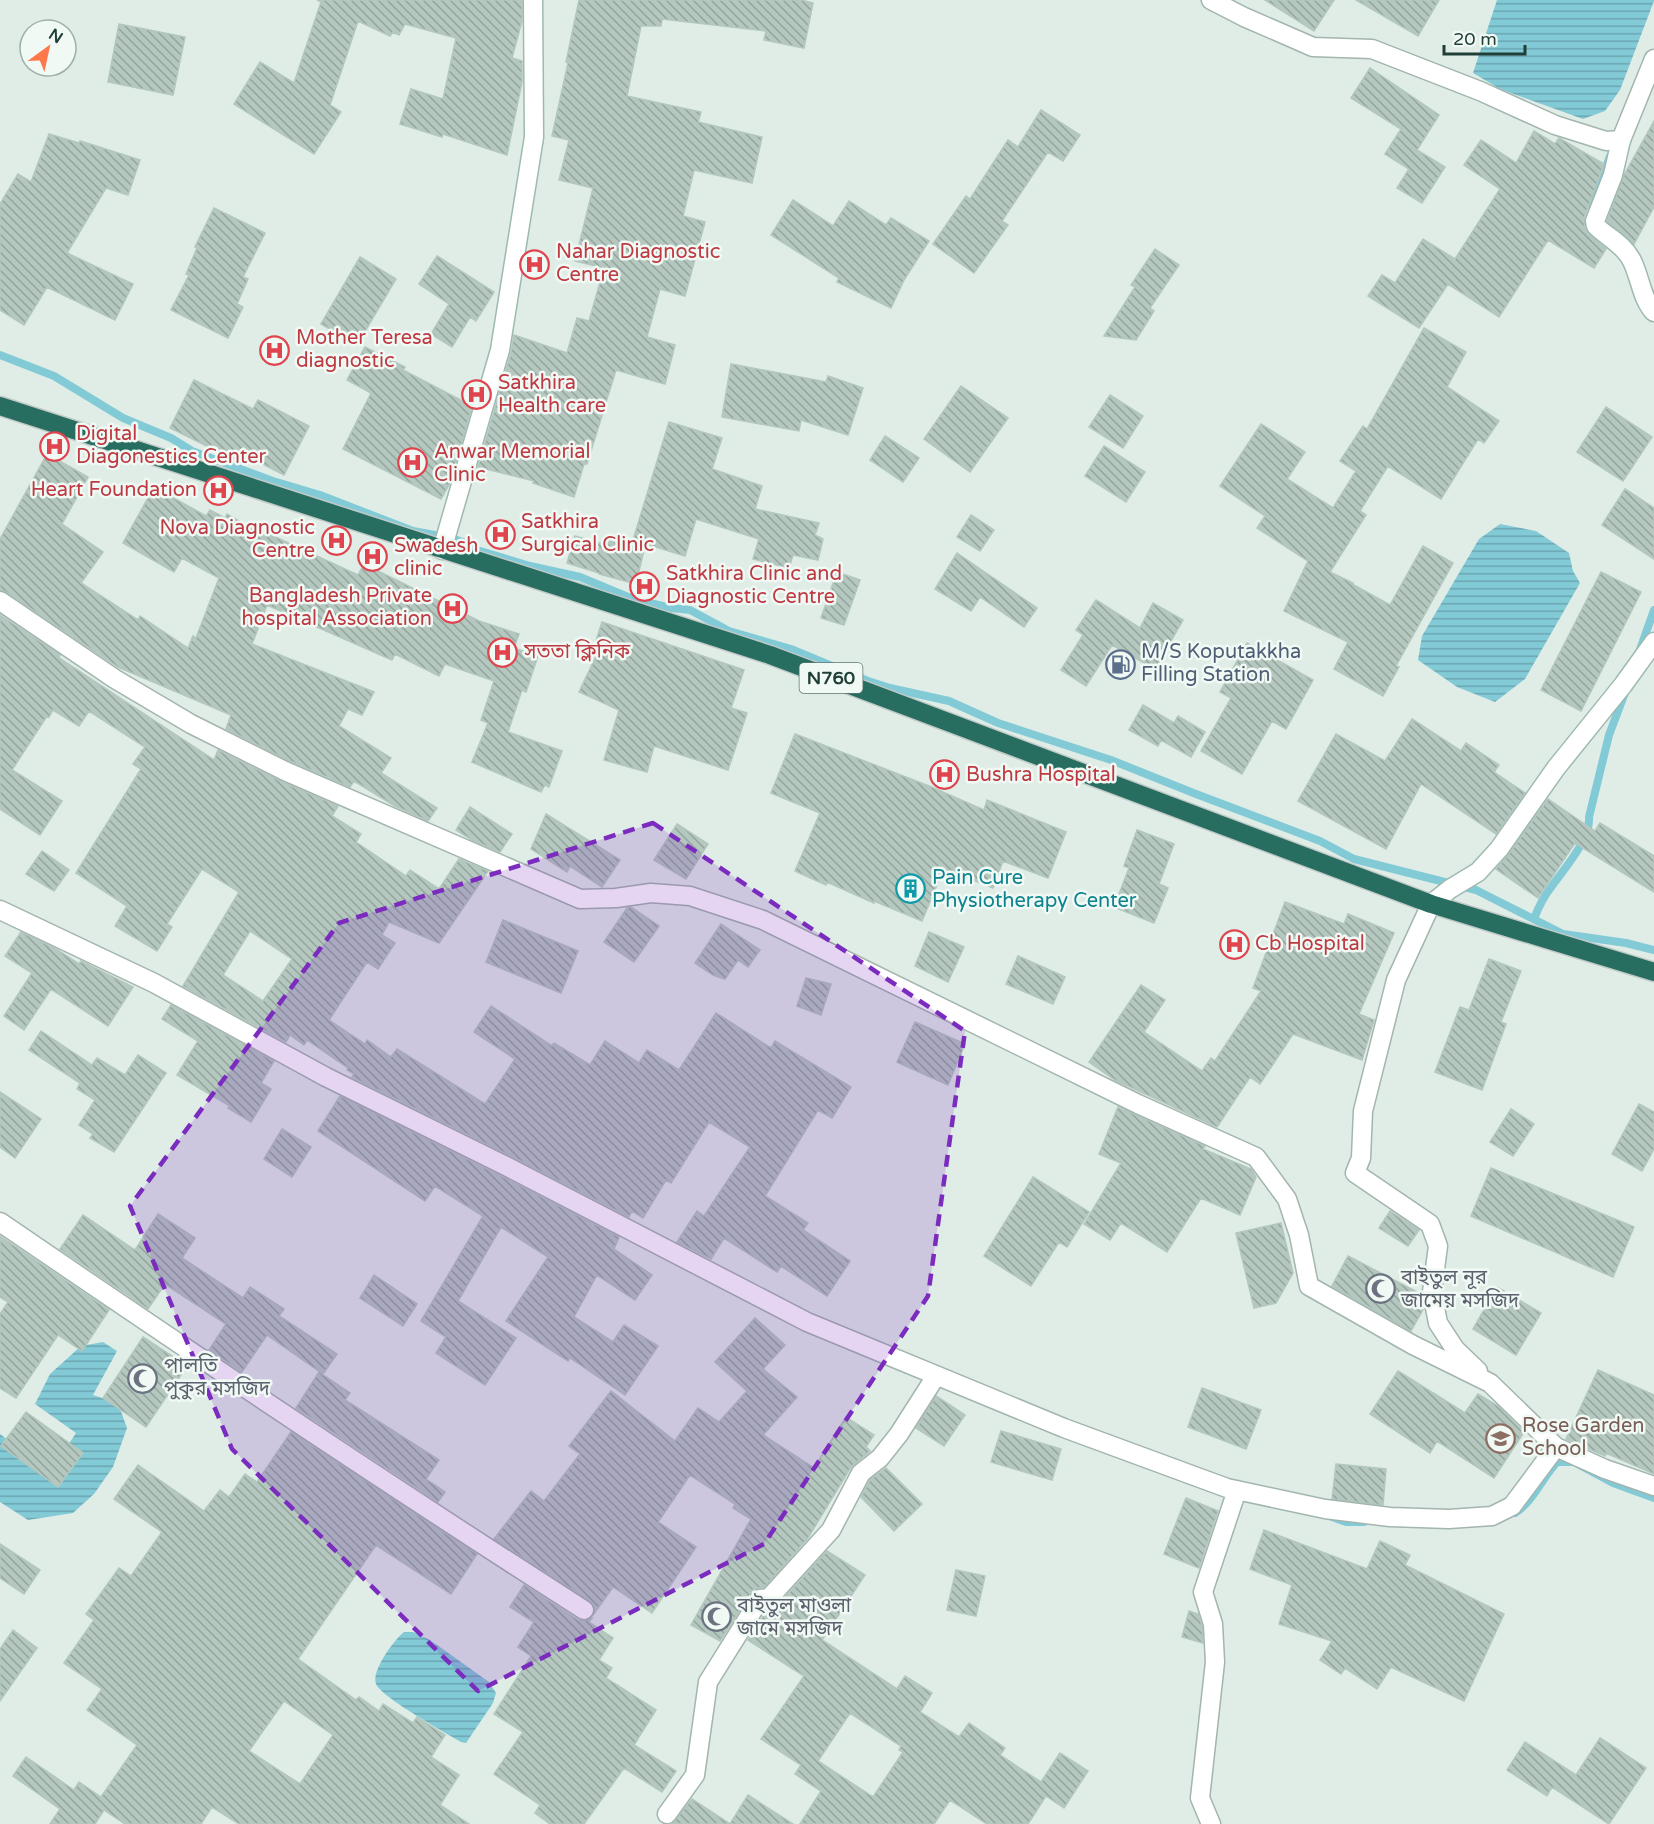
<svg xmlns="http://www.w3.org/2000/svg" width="1654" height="1824" viewBox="0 0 1654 1824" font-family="'Varela Round','Noto Sans Bengali',sans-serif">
<defs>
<pattern id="water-rules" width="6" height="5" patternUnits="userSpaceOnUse" patternTransform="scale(1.5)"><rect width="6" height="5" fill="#83cad7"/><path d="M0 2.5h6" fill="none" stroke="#6ba5af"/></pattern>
<pattern id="building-back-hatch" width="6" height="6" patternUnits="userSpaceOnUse" patternTransform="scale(1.5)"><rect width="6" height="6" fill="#b5c8c0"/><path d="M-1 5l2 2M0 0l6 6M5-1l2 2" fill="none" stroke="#93a49d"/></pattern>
</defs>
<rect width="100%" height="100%" fill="#e0ede7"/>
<path fill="url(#water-rules)" d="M1497,0H1654V1L1620,90L1605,111L1583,119L1500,89L1473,73Z
M1500,524L1536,531L1569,553L1573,571L1580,583L1525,679L1495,702L1457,687L1418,660L1422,636L1479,539Z
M103,1342L117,1351L93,1395L118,1403L127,1428L113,1467L94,1494L73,1513L28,1520L0,1502V1434L50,1472L76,1433L35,1404L50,1374L81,1346Z
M404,1632H413L430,1640L489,1682L496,1693L493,1703L466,1743L461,1742C446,1733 381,1697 376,1684C371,1671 394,1640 404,1632Z"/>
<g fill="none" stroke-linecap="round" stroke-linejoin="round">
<path stroke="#83cad7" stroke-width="8" d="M1592,206L1610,156
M0,355L54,376L123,418L171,438L192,451L273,481L320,495L413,531L451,538L463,542L477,550L530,566L580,577L633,599L671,608L690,610L729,631L791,649L868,681L890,688L949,701L998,723L1111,760L1196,794L1320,841L1354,859L1476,890L1563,934L1626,943L1654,950
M1638,655L1654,610
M1534,919C1538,908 1544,896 1552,886C1564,869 1591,839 1589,817L1609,735L1626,690
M1515,1513C1532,1503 1543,1477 1557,1462H1574L1613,1483L1654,1498
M1332,1517L1346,1522H1364"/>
</g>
<path fill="url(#building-back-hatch)" stroke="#b2c7be" stroke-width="1.5" fill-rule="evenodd" d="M317,0H522V21L512,58L522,61V82L507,155L443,134L442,137L400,124L411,89L443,99L456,38L405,24L399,35L393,32L390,36L358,21L330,105L341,112L314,154L234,104L260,62L294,83L321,2Z
M579,0H801L813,3L804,48L764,40L766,31L662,19L661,26H641L627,96L701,112L698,122L762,137L752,183L694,170L683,216L705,222L685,296L660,289L647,337L675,345L665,384L616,370L587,464H584L574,497L533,483L534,481L478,467L511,353L514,335L567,353L577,318L589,321L604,268L575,261L593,188L559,180L569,140L552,136L568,63L566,62Z
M1265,0H1334L1314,31Z
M1356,0H1439L1418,36Z
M119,24L185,37L173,95L108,82Z
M1370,68L1439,115L1417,150L1445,167L1422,203L1397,188L1409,169L1385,154L1401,129L1351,98Z
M1041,110L1080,135L1063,161L1048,152L1002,221L1008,225L974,273L933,244L966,196L970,199L1008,140L1018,147Z
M1654,121V207L1634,244L1607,221L1624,175Z
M1534,131L1555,144L1559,138L1604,164L1584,218L1585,228L1588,234L1606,249L1594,268L1548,240L1499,317L1448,284L1419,328L1368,296L1382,275L1395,283L1423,239L1455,259L1500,189L1464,165L1481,140L1516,163Z
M49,134L79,143L80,141L140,160L128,195L106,188L67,253L133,284L115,320L47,287L24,325L0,310V204L18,174L31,182Z
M793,200L833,226L849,201L886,225L891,218L929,241L904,280L891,308L837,282L839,278L771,235Z
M214,208L265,233L243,277L248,279L237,304L243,307L228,338L171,310L189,275L186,274L197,248L195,247Z
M1155,249L1179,265L1150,308L1154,311L1136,340L1104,336L1135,287L1131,285Z
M437,256L494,292L476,321L470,317L452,347L431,334L449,304L419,284Z
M360,257L396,279L357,345L321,324Z
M1424,328L1466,352L1447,387L1499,421L1484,443L1478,439L1441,499L1388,466L1360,511L1366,515L1330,572L1353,583L1352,584L1390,605L1423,546L1453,563L1396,666L1399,667L1383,696L1334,669L1348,642L1284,611L1308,561L1257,528L1265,516L1220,486L1261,424L1305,452L1287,479L1333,508L1356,471L1340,461L1363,426L1367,429Z
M365,347L405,367L403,370L472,406L450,483L441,499L343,449L371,393L347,380Z
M731,364L826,382L828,376L863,388L848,435L801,420L799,431L722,417Z
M194,380L253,409L258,400L309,426L284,475L239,452L235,460L170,428Z
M961,386L1008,418L970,472L924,439Z
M1110,395L1143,416L1123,448L1089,427Z
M1606,407L1652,437L1623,481L1577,452Z
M669,422L722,438L712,469L762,486L755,509L819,523L815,535L823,539L818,560L793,555L789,568L753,559L759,539L696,519L685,556L633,540Z
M885,436L919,458L903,482L870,460Z
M1104,446L1145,472L1126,502L1085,476Z
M47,454L88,477L62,524L103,552L81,583L138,620L140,616L188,648L193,636L196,638L219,578L182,558L174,572L123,543L154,487L206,516L210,510L225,518L227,514L266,537L267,533L358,575L364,564L479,621L519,634L514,648L538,656L526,692L522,690L508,732L562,751L549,787L545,785L541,792L472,762L488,723L481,720L494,681L445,664L439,676L395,654L392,660L267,605L252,644L374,692L362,715L348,709L339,726L391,758L381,773L437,808L428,821L395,806L354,781L350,787L290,761L226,729L231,715L118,667L6,592L0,590V539Z
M1625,489L1654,508V559L1602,525Z
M971,515L994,530L980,551L957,537Z
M575,536L606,545L607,540L644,550L636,584L599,574V573L567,563Z
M957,553L1037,608L1024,627L980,597L971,611L935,589Z
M837,572L860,580L844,625L821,618Z
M1601,572L1641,592L1581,711L1541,690Z
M1096,600L1140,628L1153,603L1183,620L1155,669L1112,645L1086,686L1061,670L1083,635L1076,630Z
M0,615L60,655L59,658L214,760L218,750L280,781L338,806L332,816L361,834L356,842L406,876L410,870L439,889L459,859L488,871L439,943L389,922L382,935L395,943L378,969L367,962L329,1020L365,1044L367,1040L391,1057L397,1049L485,1104L515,1059L474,1032L491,1006L552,1046L554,1043L590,1065L605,1041L639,1063L647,1050L679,1070L716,1013L771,1048L775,1041L851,1087L832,1118L818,1110L765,1196L808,1223L803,1230L850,1261L827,1296L781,1266L777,1272L724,1238L711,1259L677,1242L697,1211L704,1216L750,1147L709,1122L671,1183L666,1180L643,1218L632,1211L629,1217L511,1156L352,1077L354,1074L347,1070L348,1068L307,1040L304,1045L290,1035L286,1042L183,986L239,892L202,869L167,924L172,927L157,951L115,926L127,906L76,873L141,769L133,764L145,747L89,711L79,726L53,710L49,717L47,716L12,770L62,801L40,835L0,809ZM250,931L292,959L263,1001L223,975Z
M602,622L744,670L731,708L747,713L728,770L654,746L647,772L604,760L619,710L579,692L598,652L593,650Z
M1247,643L1313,680L1286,729L1272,721L1242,774L1201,751L1231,698L1220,692Z
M1143,705L1174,723L1178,716L1205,732L1191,757L1161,740L1158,746L1129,730Z
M1412,719L1461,751L1466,743L1499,765L1494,772L1525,793L1496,834L1421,784L1386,849L1298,801L1336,734L1385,761Z
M795,734L929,786L984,810L987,800L1066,832L1048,878L1003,861L993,888L953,872L950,877L942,873L922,921L874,901V903L827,882L826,885L795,871L820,813L771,793Z
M1548,799L1595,831L1600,823L1654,856V892L1575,843L1538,898L1496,869L1508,855Z
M470,807L512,834L500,852L472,840L456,830Z
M546,814L620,860L602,887L570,866L567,872L531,849Z
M677,824L708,844L686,879L654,860Z
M1137,830L1174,844L1159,884L1168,888L1154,923L1114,907L1129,868L1124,866Z
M42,851L69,870L54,891L26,874Z
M1285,902L1344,924L1348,914L1394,933L1359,1014L1374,1020L1362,1060L1293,1034L1260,1084L1250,1077L1217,1127L1115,1080L1089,1062L1141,985L1165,1000L1144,1032L1202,1071L1211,1058L1215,1061L1261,991L1253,988Z
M631,907L659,926L634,962L604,942L627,908Z
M503,920L578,951L561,993L486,962Z
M721,924L760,950L748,967L738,960L725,979L713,975L695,963Z
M21,932L56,949L79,964L81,961L133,987L108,1026L51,989L24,1030L4,1016L32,973L5,956Z
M929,932L964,947L948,982L915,966Z
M1018,956L1065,977L1053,1004L1006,984Z
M1489,959L1521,971L1501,1022L1506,1024L1482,1090L1435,1072L1460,1007L1469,1010Z
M806,978L831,984L821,1015L797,1006Z
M171,1005L274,1061L261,1083L271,1089L251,1122L228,1108L230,1106L177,1075L198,1041L162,1019Z
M915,1022L965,1044L948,1085L897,1062Z
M41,1031L92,1065L97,1058L125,1075L138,1055L166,1073L114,1152L90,1138L93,1134L79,1125L95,1100L77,1089L80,1083L29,1050Z
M0,1092L41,1119L15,1158L0,1147Z
M340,1096L501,1176L619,1237L614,1249L652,1275L635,1300L597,1275L574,1317L613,1342L624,1325L658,1346L625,1395L570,1358L568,1361L506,1321L548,1257L501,1227L458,1301L516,1338L485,1385L436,1353L446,1337L421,1321L483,1216L435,1186L425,1201L318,1131Z
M1639,1104L1654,1112V1149L1642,1171L1612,1154Z
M1118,1107L1205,1146L1203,1149L1251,1169L1256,1177L1240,1215L1201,1198L1167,1252L1121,1223L1110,1240L1084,1224L1121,1163L1099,1154Z
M1511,1109L1534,1124L1513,1156L1490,1142Z
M282,1129L311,1147L292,1177L264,1159Z
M1491,1168L1634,1227L1613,1277L1471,1216Z
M1033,1177L1089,1212L1067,1247L1059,1242L1031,1286L984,1256Z
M1390,1211L1419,1230L1408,1246L1379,1228Z
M158,1214L195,1238L182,1258L243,1298L250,1287L284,1309L279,1316L337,1354L323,1374L267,1335L242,1372L209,1350L226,1324L165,1284L148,1309L60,1249L83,1215L135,1250Z
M1281,1223L1293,1273L1276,1303L1254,1308L1236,1233Z
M0,1236L109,1310L82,1351L58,1335L16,1398L0,1388V1314L8,1302L0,1297Z
M1348,1256L1421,1294L1424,1308L1411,1331L1332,1286Z
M374,1275L417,1304L403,1326L360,1298Z
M1497,1287L1541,1313L1516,1355L1473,1329Z
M755,1318L785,1345L763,1369L797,1397L763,1435L814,1468L846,1417L874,1435L866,1447L870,1451L851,1467L808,1538L764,1587L754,1589L751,1593L720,1641L691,1625L751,1519L733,1508L735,1504L690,1475L658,1522L696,1547L652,1613L613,1587L594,1614V1605L590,1601L494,1539L531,1491L544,1501L580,1454L569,1446L611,1391L675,1441L698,1408L719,1422L747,1391L715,1362Z
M143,1337L187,1366L146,1427L103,1398Z
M1598,1370L1654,1395V1474L1606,1453L1605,1456L1566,1439Z
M1398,1371L1465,1413L1478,1394L1498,1406L1524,1432L1494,1478L1437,1441L1430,1453L1370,1414Z
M319,1372L350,1393L345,1400L439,1460L426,1479L445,1492L438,1502L296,1408Z
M1202,1388L1261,1410L1246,1449L1188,1427Z
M936,1396L965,1415L944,1446L916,1428Z
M26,1412L83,1453L58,1487L1,1446Z
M1001,1431L1061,1449L1052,1480L991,1462Z
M291,1432L477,1554L451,1594L376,1545L298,1659L356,1700L359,1697L379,1711L383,1704L413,1723L417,1717L445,1735L431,1757L459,1775L440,1805L469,1824H239L212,1807L201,1824H125L104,1810L95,1824H50L60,1809L13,1776L26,1757L74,1790L79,1782L101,1797L137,1745L87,1710L102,1689L64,1663L94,1620L86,1614L119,1568L131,1576L162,1532L114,1499L138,1465L204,1511L220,1490L229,1497L245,1474L257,1482ZM284,1701L333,1735L300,1784L249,1751Z
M1336,1464L1386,1469L1383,1505L1332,1499Z
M886,1468L922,1504L894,1531L861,1497L870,1480Z
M1186,1498L1218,1511L1199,1568L1164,1554Z
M1264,1530L1367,1569L1380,1541L1410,1555L1405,1565L1504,1614L1464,1701L1391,1667L1377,1689L1345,1668L1341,1674L1320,1660L1332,1641L1279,1624L1292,1585L1250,1569Z
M0,1544L40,1570L24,1594L0,1578Z
M827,1551L865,1575L822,1640L897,1689L905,1676L932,1693L920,1712L959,1737L969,1723L1005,1748L1000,1755L1041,1782L1060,1753L1088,1771L1064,1808L1046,1796L1028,1824H987L950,1800L934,1824H800L821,1791L795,1774L801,1765L761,1739L804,1676L748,1640L767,1610L777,1606ZM850,1713L901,1746L899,1750L903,1752L873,1797L818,1761Z
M956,1570L985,1576L976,1616L947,1610Z
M524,1585L578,1620L584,1621L592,1618L589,1622L613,1638L599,1660L612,1668L606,1678L656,1710L634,1745L676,1771L662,1792L624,1768L584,1824H550L535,1813L540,1805L494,1774L523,1732L494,1714L531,1656L518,1647L534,1622L510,1607Z
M1189,1611L1198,1614L1202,1626L1203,1643L1182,1637Z
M13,1630L37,1648L0,1701V1649Z
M1600,1738L1646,1768L1609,1824L1552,1787L1547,1796L1507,1770L1525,1742L1576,1775Z
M748,1795L793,1824H672L692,1799L730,1824Z"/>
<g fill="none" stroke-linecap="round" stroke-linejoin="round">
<defs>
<path id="street" d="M1211,0L1244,17L1313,47L1372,49L1480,91L1555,125L1606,141L1621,140L1654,59
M0,601L115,679L191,724L285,771L580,899L616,898L651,893L690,896L763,920L1138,1104L1256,1157L1287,1199L1299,1235L1309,1286L1413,1345L1490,1383L1556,1447L1512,1506L1492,1516L1449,1519L1390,1517L1325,1509L1227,1488L1064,1428L807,1322L506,1166L326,1077L154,983L0,910
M1431,904L1396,980L1363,1111L1361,1158L1355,1173L1430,1224L1438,1246L1432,1292L1438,1323L1455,1349L1478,1371
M0,1222C193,1354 387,1484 584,1610
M1556,1447L1605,1469L1654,1486
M667,1814L695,1775L708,1682L760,1599L769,1598L831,1530L861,1473L880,1458L899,1434L936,1376
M1211,1824L1200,1798L1215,1662L1213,1624L1203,1592L1237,1490"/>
<path id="secondary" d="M1621,140L1613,175L1595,221L1596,226C1607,237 1623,244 1631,259C1640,275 1641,298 1654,312
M442,550L500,350L534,137L533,0
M1431,904L1450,889L1478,872L1499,849L1556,768L1623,685L1654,642"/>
<path id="highway" d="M0,406L770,655L1431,904L1654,972"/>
</defs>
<use href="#street" stroke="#a2b5ae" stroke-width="21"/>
<use href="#secondary" stroke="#9eb9b0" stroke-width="21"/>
<use href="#highway" stroke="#c0c9c7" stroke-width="21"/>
<use href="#street" stroke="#fff" stroke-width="18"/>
<use href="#secondary" stroke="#fff" stroke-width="18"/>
<use href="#highway" stroke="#286e60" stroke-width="18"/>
</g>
<path fill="#7b2cbf" fill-opacity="0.2" stroke="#7b2cbf" stroke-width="4.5" stroke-dasharray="12 8" stroke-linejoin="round" d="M653,823L965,1031L928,1296L764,1544L478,1691L232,1449L130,1206L339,923Z"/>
<defs>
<symbol id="hospital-ring" viewBox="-11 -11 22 22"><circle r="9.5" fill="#f1f9f5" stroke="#e0444e" stroke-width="1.5"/><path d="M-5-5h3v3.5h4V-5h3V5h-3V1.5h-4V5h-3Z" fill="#e0444e"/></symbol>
<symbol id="fuel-ring" viewBox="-11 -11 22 22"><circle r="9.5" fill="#f1f9f5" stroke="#5c6f8a" stroke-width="1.5"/><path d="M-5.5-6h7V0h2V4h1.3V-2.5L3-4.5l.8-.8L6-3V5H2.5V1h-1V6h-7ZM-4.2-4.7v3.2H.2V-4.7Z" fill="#5c6f8a"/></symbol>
<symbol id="building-ring" viewBox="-11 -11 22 22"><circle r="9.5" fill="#f1f9f5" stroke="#0f9aa8" stroke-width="1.5"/><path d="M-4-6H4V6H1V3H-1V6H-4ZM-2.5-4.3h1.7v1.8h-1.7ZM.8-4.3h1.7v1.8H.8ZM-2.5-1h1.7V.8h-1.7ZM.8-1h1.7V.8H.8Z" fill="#0f9aa8"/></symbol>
<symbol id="mosque-ring" viewBox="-11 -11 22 22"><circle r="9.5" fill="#f1f9f5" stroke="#6b7280" stroke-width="1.5"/><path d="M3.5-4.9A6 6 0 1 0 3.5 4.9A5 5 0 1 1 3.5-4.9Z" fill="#6b7280"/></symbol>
<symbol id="school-ring" viewBox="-11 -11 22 22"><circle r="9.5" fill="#f1f9f5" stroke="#8d6e63" stroke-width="1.5"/><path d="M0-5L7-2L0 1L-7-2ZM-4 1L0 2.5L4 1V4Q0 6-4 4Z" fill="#8d6e63"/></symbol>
</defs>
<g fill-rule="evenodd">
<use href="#hospital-ring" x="518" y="248" width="33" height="33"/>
<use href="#hospital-ring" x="258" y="334" width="33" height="33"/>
<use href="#hospital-ring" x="460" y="378" width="33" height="33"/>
<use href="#hospital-ring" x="38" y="430" width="33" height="33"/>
<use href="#hospital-ring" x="396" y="446" width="33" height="33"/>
<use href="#hospital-ring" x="202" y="474" width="33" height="33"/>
<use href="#hospital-ring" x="484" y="518" width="33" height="33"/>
<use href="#hospital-ring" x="320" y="524" width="33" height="33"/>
<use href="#hospital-ring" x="356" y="540" width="33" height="33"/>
<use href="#hospital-ring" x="628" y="570" width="33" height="33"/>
<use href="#hospital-ring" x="436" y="592" width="33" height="33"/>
<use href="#hospital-ring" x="486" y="636" width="33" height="33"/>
<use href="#fuel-ring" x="1104" y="648" width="33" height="33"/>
<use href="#hospital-ring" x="928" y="758" width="33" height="33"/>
<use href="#building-ring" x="894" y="872" width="33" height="33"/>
<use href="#hospital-ring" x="1218" y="928" width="33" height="33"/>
<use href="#mosque-ring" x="1364" y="1272" width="33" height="33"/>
<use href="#mosque-ring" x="126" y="1362" width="33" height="33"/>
<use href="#school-ring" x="1484" y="1422" width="33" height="33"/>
<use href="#mosque-ring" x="700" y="1600" width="33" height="33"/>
</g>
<g text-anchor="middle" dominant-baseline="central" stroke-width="5" stroke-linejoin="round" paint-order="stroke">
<rect fill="#f1f9f5" stroke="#5e776f" stroke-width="1.5" x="799.5" y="663" width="63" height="30" rx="4.5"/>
<g font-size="18" font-weight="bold" fill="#1f3f36">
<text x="831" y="678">N760</text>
</g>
<g font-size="20" fill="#be3a42" stroke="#f1f9f5" text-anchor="start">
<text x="556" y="252">Nahar Diagnostic<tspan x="556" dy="23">Centre</tspan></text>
<text x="296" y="338">Mother Teresa<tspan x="296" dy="23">diagnostic</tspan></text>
<text x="498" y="383">Satkhira<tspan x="498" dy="23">Health care</tspan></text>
<text x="76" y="434">Digital<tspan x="76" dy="23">Diagonestics Center</tspan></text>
<text x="434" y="452">Anwar Memorial<tspan x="434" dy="23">Clinic</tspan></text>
<text x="197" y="490" text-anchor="end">Heart Foundation</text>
<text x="521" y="522">Satkhira<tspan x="521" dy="23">Surgical Clinic</tspan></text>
<text x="315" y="528" text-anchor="end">Nova Diagnostic<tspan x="315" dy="23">Centre</tspan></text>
<text x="394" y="546">Swadesh<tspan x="394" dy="23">clinic</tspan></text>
<text x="666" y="574">Satkhira Clinic and<tspan x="666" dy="23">Diagnostic Centre</tspan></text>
<text x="432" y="596" text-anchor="end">Bangladesh Private<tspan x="432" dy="23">hospital Association</tspan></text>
<text x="524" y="652">সততা ক্লিনিক</text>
<text x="966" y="775">Bushra Hospital</text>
<text x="1255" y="944">Cb Hospital</text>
</g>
<g font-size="20" fill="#4e5e75" stroke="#f1f9f5" text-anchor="start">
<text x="1141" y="652">M/S Koputakkha<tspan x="1141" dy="23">Filling Station</tspan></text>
</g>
<g font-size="20" fill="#0d838f" stroke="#f1f9f5" text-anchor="start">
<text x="932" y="878">Pain Cure<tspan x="932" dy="23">Physiotherapy Center</tspan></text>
</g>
<g font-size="20" fill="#5b616d" stroke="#f1f9f5" text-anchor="start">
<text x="1401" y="1278">বাইতুল নূর<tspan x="1401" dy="23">জামেয় মসজিদ</tspan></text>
<text x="164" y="1366">পালতি<tspan x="164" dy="23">পুকুর মসজিদ</tspan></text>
<text x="737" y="1606">বাইতুল মাওলা<tspan x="737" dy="23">জামে মসজিদ</tspan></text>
</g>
<g font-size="20" fill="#785e54" stroke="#f1f9f5" text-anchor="start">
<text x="1522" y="1426">Rose Garden<tspan x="1522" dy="23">School</tspan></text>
</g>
</g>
<g transform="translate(48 48) rotate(33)"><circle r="28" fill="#f1f9f5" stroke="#9dafa9" stroke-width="1.5"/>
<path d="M0-4.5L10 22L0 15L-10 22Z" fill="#ff784c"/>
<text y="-9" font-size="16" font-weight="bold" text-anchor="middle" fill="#1f3f36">N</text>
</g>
<path d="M1444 45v9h81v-9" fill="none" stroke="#1f3f36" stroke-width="3"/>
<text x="1453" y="45" font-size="18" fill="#1f3f36" stroke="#f1f9f5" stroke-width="4.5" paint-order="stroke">20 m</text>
</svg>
